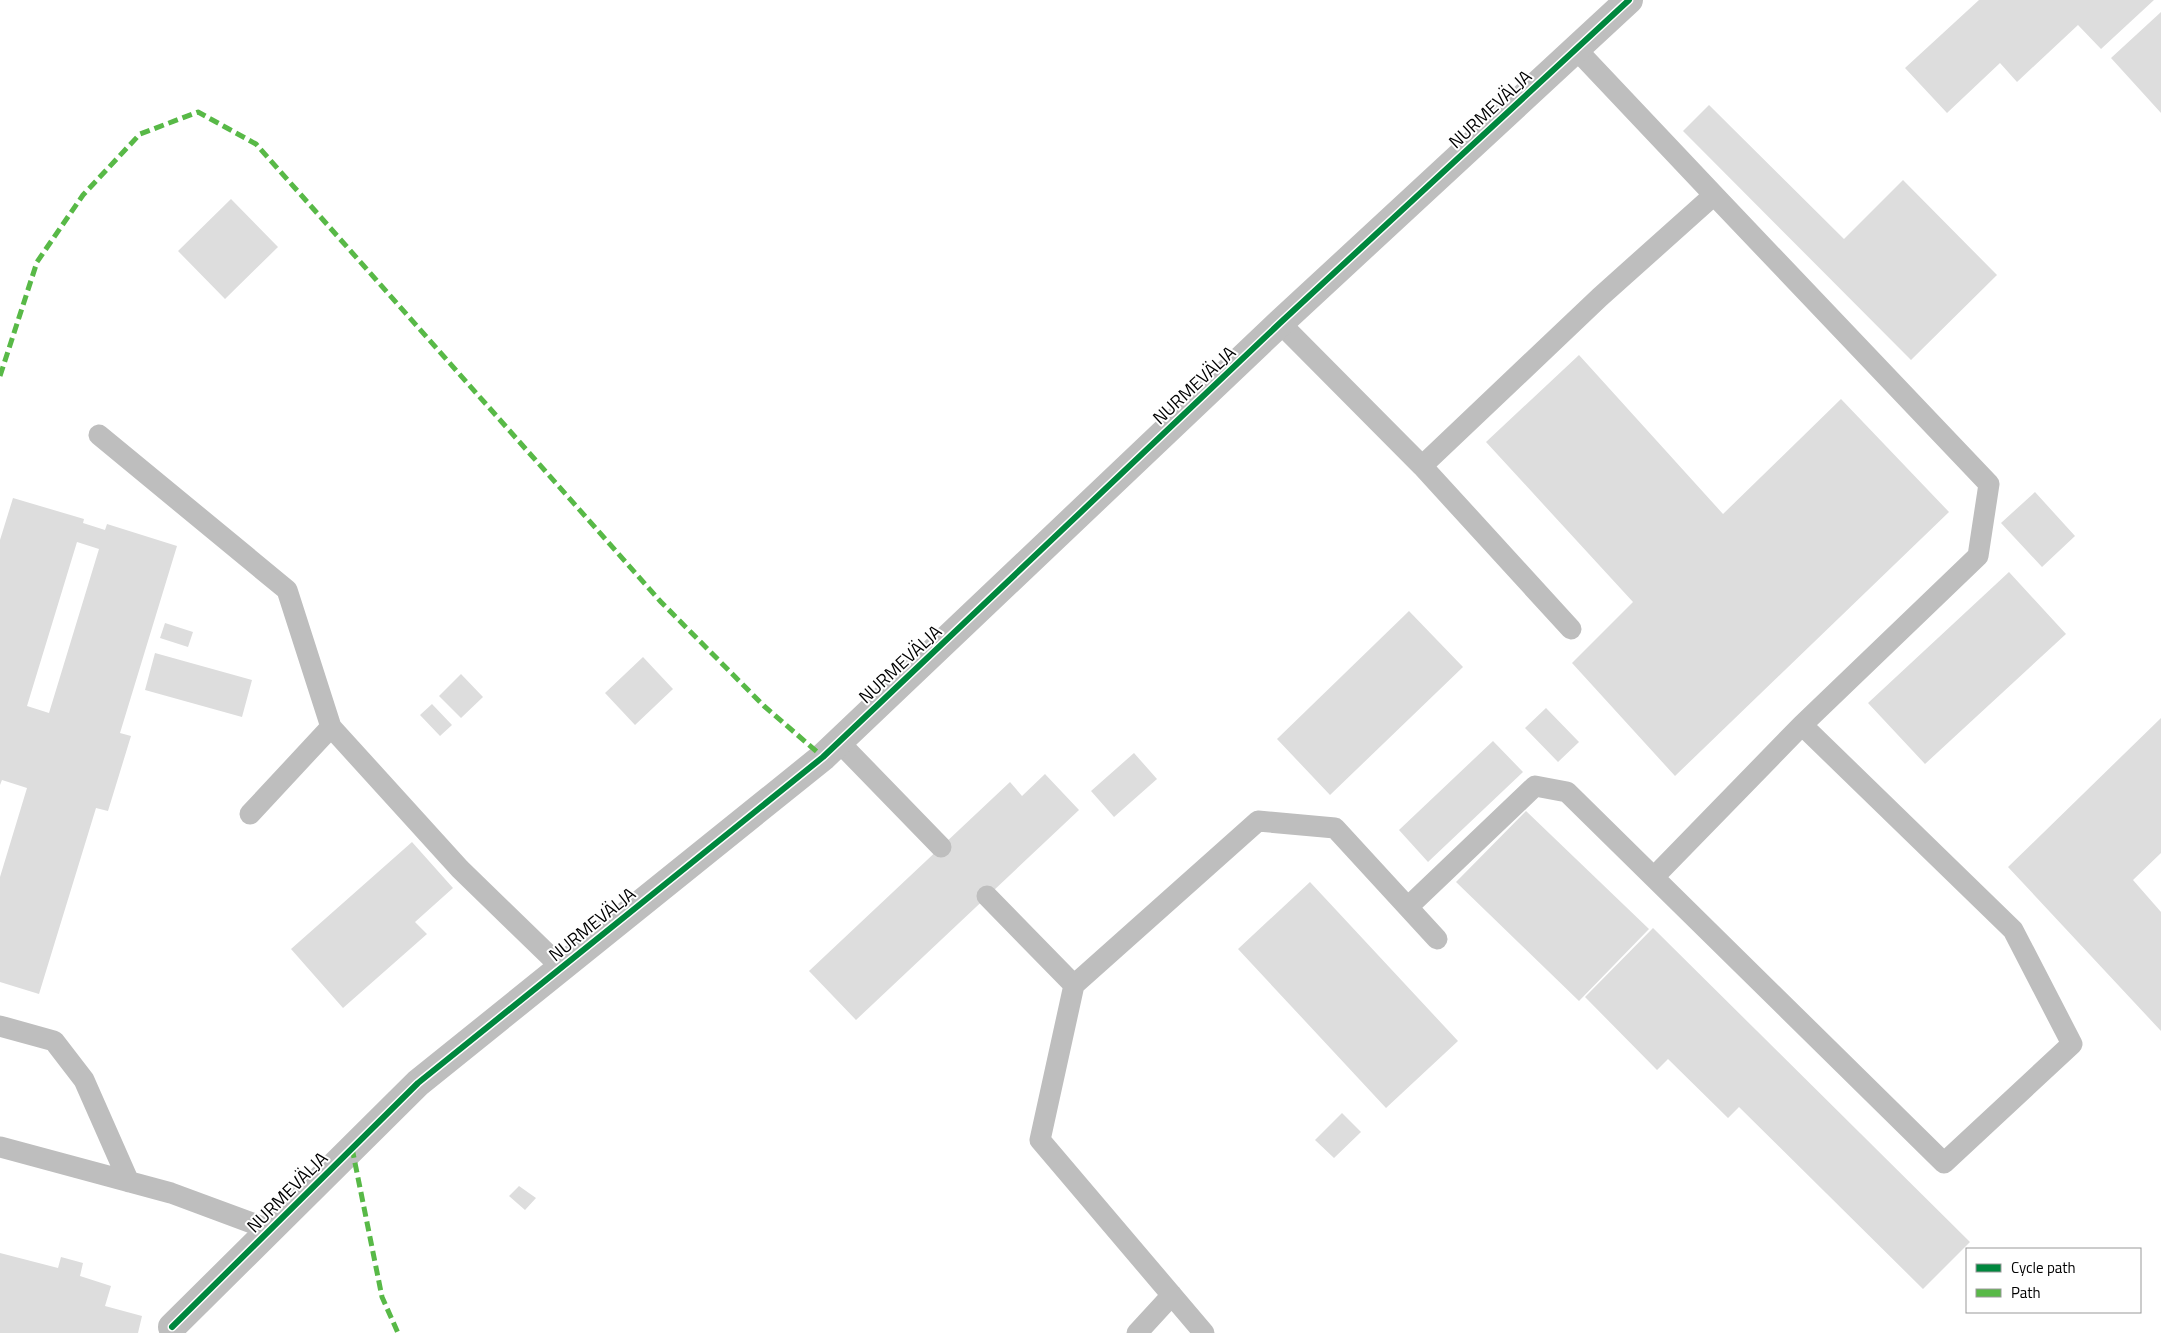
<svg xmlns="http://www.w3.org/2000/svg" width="2161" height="1333" viewBox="0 0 2161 1333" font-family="'Titillium Web',sans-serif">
<rect width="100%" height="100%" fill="#fff"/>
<path fill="#ddd" fill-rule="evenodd" d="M1979,0H2154L2101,49L2078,25L2017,82L2000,63L1947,113L1905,68Z
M2161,12V113L2111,58Z
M1709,105L1844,239L1903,180L1997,275L1911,360L1683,131Z
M231,199L278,247L225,299L178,251Z
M1579,355L1723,514L1841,399L1949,512L1675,776L1572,663L1633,602L1486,442Z
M2035,492L2075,536L2042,567L2001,523Z
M13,498L84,519L83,523L105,530L107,524L177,546L120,733L131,736L108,811L96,808L39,994L0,982V877L27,788L2,780L0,785V540ZM77,542L99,549L49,713L27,706Z
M2009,572L2066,634L1925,764L1868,703Z
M1409,611L1463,667L1330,795L1277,739Z
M165,623L193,632L188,647L160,638Z
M155,653L252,680L242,717L145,690Z
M643,657L673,689L635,725L605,693Z
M461,674L483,697L461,718L439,696Z
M432,704L452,725L440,736L420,715Z
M1546,708L1579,742L1558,762L1525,728Z
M2161,718V853L2133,880L2161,912V1031L2008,867Z
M1493,741L1523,772L1428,862L1399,830Z
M1134,753L1157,779L1114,817L1091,791Z
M1045,774L1079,810L856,1020L809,971L1010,782L1022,796Z
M1526,811L1649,929L1579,1001L1456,882Z
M412,842L453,888L415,922L427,934L343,1008L291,949Z
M1310,882L1458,1041L1386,1108L1238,949Z
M1653,928L1970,1242L1923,1289L1739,1107L1728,1118L1668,1059L1657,1070L1585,997Z
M1342,1113L1361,1132L1334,1158L1315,1140Z
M519,1186L536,1198L525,1210L509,1196Z
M0,1253L58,1268L61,1257L83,1263L80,1276L111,1286L105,1306L142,1316L138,1333H0Z"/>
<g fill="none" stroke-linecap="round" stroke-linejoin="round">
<path stroke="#bebebe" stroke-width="21" d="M1280,323L1422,466L1571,629
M99,435L287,590L331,727L460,869L562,968
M1422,466L1600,297L1714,195L1576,49
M839,742L941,847
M250,814L331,727
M1654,877L1802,725
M987,896L1074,985L1040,1140L1204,1333
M1408,907L1535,786L1567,792L1944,1163L2072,1044L2013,930L1802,725L1978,556L1989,484L1714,195
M1074,985L1258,821L1335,828L1437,939
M0,1026L54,1041L84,1080L129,1182
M0,1147L171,1193L271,1230
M1137,1333L1172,1295"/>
<path stroke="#bebebe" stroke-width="28" d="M172,1327L418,1083L823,757L1280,323L1629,0"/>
<path stroke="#58b947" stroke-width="5" stroke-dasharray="10 5" stroke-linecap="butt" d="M0,376L37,262L83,195L140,134L198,112L256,144L661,602L764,706L823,757
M352,1148L382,1297L398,1333"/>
<defs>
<path id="cycleway" d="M172,1327L418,1083L823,757L1280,323L1629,0"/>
</defs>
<use href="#cycleway" stroke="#fff" stroke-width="9"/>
<use href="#cycleway" stroke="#00873e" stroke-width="6"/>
</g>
<g text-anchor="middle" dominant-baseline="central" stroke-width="4" stroke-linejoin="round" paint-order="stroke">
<g font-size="18" fill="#000" stroke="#fff">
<text transform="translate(1490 109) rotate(-43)">NURMEVÄLJA</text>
<text transform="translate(1194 385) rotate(-43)">NURMEVÄLJA</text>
<text transform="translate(900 664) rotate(-43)">NURMEVÄLJA</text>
<text transform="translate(592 924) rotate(-39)">NURMEVÄLJA</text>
<text transform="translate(287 1192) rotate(-45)">NURMEVÄLJA</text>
</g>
</g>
<rect x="1966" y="1248" width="175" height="65" fill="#ffffff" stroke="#999999"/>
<rect x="1976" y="1264" width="25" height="8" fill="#00873e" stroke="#999999"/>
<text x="2011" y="1273" font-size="15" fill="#000000">Cycle path</text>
<rect x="1976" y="1289" width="25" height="8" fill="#58b947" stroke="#999999"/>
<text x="2011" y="1298" font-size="15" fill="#000000">Path</text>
</svg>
